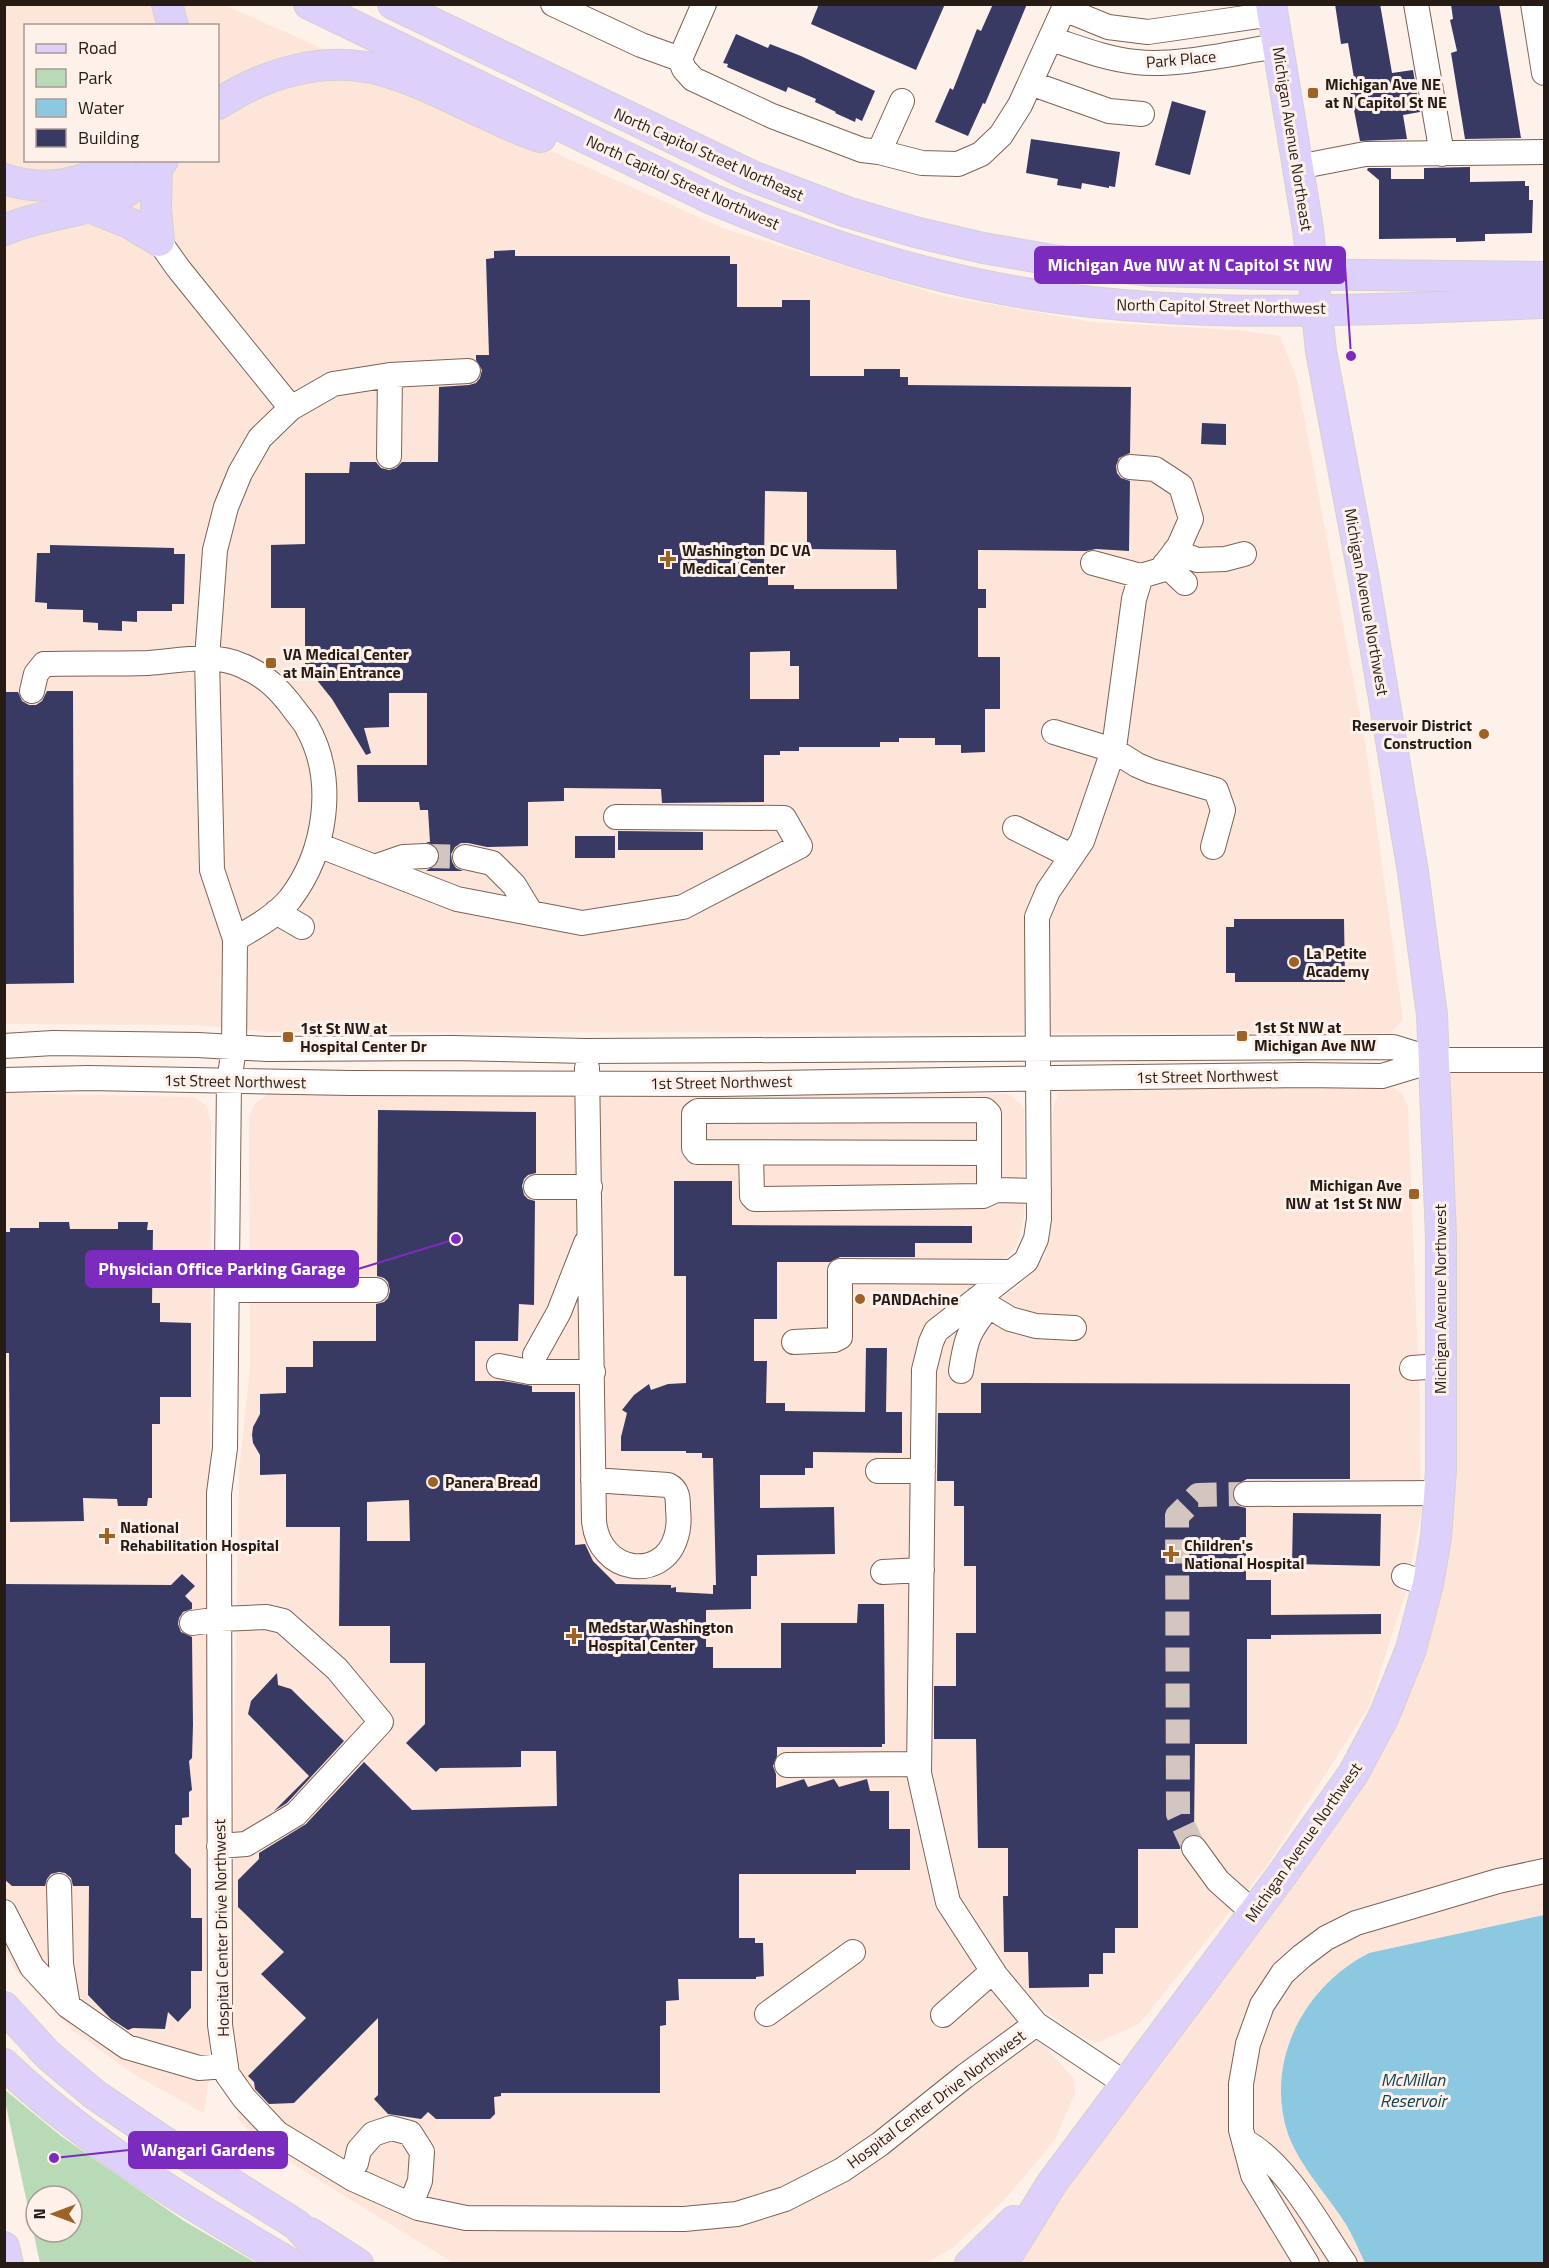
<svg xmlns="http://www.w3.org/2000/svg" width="1549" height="2268" viewBox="0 0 1549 2268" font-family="'Titillium Web',sans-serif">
<rect width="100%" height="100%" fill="#fef1ea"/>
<path fill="#fde5d9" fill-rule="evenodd" d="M5,5H225L725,229L943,296L1092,322L1237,330L1280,336L1297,379L1366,747L1403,1019L1391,1033L271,1032L197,1025L5,1024ZM26,26H218V160H26Z
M1435,1060L1544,1061V2263L1008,2264L1331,1808L1403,1671L1440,1493Z
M1386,1084L1402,1093L1408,1107L1420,1406L1421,1513L1405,1595L1369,1706L1266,1867L1139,2024L1097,2043L1076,2034L1019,1991L977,1936L953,1887L930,1769L929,1394L941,1341L957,1324L1021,1285L1045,1255L1050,1236L1053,1107L1062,1086Z
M5,1093L194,1097L207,1106L211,1122L209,2078L204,2113L135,2075L72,2030L14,1969L5,1950Z
M269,1094H1008L1019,1102L1024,1110V1217L1016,1247L929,1328L915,1356L913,1420L914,1800L996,1990L1074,2079L1075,2094L1054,2141L1006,2198L954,2247L926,2263L455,2264L259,2143L238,2119L231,2050L234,1756L239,1472L250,1367L249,1117L255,1103Z"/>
<path fill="#b9dab7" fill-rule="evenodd" d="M4,2089L61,2136L184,2221L256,2263H40L5,2101ZM36,2196H72V2232H36Z"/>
<path fill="#8cc9e1" d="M1544,1915V2263H1365C1359,2251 1354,2238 1347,2226C1328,2195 1301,2169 1288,2134C1264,2062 1304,1986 1369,1953Z"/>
<path fill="#393a64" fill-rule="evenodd" d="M819,4H945L916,70L811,24Z
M993,4H1027L985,104L983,103L968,136L935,122L950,88L953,90L977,29L981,31Z
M1335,4H1380L1392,73L1413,70L1420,112L1403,115L1407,139L1360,141L1348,79L1354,78L1348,43L1341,44Z
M1451,4H1499L1521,138L1465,139L1451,53L1457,51L1450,20L1453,19Z
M736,34L768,48L770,44L801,56L875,91L862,121L856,118L855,122L835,113L836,112L815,102L816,99L788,87L786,92L727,67L728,64L723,63Z
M1172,101L1206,111L1190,175L1155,165Z
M1031,139L1120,152L1115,187L1109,186V188L1082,183L1081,189L1057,185L1058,179L1026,173Z
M1470,167V182L1525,181V186H1529V200H1533L1532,233L1485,234V241L1456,242V238L1379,239V180L1367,170L1368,168H1391V179H1424V168Z
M515,250V256H730V264H737V307H782V300H810V376H864V369H900V377H908V385L1131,387L1130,453L1119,458L1116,466L1117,473L1121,478L1130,481L1129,551L1096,549L1086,551L978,550V589H986V608H978V657H1000V709H985V752L961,753V745H935V738H899V742H880V747H799V751H780V755H764V802L662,803L661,789L564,788V801L528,802V846L487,847L468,843H461L455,847L451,854L452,862L456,868L463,871H426L438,863L440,855L438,848L426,842H430L428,810H420L419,802H358L357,765H427V693H389V727L364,728L371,753L366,755L332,699L316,679H305V608H271V545L305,544V473H349L350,462H376L381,468L389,470L396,468L402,462H438L439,387L469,385L476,383L480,378L482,370L476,360V355H489L486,259L494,258V251ZM765,491L807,492V549L896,550L897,589H794V585H768V566H764ZM790,651V666H799V699H750V652Z
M1202,423L1226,424V445L1201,444Z
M50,545L174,548V554H185L184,604H172V611H137V622L122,621V631L98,630V623L83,622V610L47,609V603L35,602L37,553H50Z
M47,691H73L74,983L4,984V692H18L22,701L29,705H36L42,701Z
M618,831L703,832V850H618Z
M575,836H615V858H575Z
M1234,919H1344L1345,982H1235V973H1226V927H1234Z
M378,1110L536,1112V1173L528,1175L524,1179L522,1186L524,1195L528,1199L535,1201L534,1305L519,1304L518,1341H475V1381H503L532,1386V1392H575V1545L585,1544L593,1561L616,1584L671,1585V1588L676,1587V1592L713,1594V1585H716L713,1458H702V1453H686V1451H621V1437L627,1413L622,1410L634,1395L649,1384L651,1390L668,1384L686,1383V1276H674V1181H732V1225L972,1226V1243H915V1257H840L830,1262H777V1319H754V1361H767L766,1403H785V1411L865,1412L866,1348H887L886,1412H902V1453L813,1452V1468H805V1475H760V1508L834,1507L835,1554L757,1555V1576H751V1609L706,1610V1647H713V1668H781V1623H857L858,1604H884L885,1744H882V1747H777V1756L773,1766L776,1774V1788L804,1779L808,1787L834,1779L839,1787L867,1779L870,1791H889V1829H910V1870H856V1874H739V1938H755V1943H763L764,1976L756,1977V1979H678L679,2000L666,2001V2025L660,2026V2093H501V2096L494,2097L495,2114L490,2119H436L428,2112L421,2119L388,2114L374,2099L378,2095V2018L294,2103L269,2104L255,2089L254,2082L248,2076L306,2018L261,1974L284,1952L238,1907V1880L259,1859V1853L306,1824L364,1762L412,1810L557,1806L556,1751H521V1767L440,1768L436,1772L406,1743L425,1724V1663H390V1626H339L340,1527H286V1474L260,1475V1455L253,1443L252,1435L253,1427L260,1414V1394L286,1393V1367H313V1341H376V1304L384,1302L388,1298L390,1291L388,1282L384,1278L377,1276ZM409,1500L410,1541H367V1502Z
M39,1222H69L70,1229H118V1222H148L147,1230H153L152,1303H160V1322L191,1323V1397H160V1424H152V1498H148L147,1506H118L117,1499L83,1498L84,1521L10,1522L9,1353H4V1232H10V1228H39Z
M981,1383L1350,1384V1479H1247L1234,1486L1232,1495L1234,1502L1238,1506L1246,1508V1580H1271V1615L1381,1614V1634L1271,1635V1639H1247V1744H1195L1194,1834L1185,1837L1180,1849H1138V1928H1115V1953H1103V1974H1089V1987L1029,1988L1028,1952H1004L1003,1896H1008V1848H978L976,1739H934V1686H956V1633H976V1566H964V1506H954V1481H937L938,1413H981Z
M1293,1513L1381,1514L1380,1566L1292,1564Z
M182,1574L195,1586L185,1596L192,1603V1609L183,1612L179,1618L178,1624L181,1632L192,1637L193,1725L192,1758L189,1761L192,1790L189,1792V1817L182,1818V1825H175V1853L191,1869V1918H202V1971H191V2008L178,2022L168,2012L165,2029L133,2028L128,2030L111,2019L88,1995L89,1886H73L71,1878L65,1873L59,1872L51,1874L47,1879L45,1886H12L4,1879V1584L171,1585Z
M277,1673L278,1685L291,1689L344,1741L287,1803L274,1811L309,1776L248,1714L251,1701Z"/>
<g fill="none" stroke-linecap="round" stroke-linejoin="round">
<path stroke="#d3c6c0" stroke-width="24" stroke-dasharray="24 12" stroke-linecap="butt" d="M426,856L465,857
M1194,1848L1178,1814L1177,1516L1198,1495L1246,1494"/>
<defs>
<path id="minor" d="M553,4L641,45L680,59
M704,4L680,59L684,69L693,79L772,116L862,150L879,152L922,163L958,164L981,154L1001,135L1020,105L1066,4
M1416,4L1442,154
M1533,4L1544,73
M1064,9L1108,27L1148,32L1273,14
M1051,39C1079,48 1106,59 1136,62C1176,67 1237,52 1278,46
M1030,83L1109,111L1142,114
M879,152L902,101
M1298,167L1365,154L1544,152
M159,241L178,268L291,408
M468,371L390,375L333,384L291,408L260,438L240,473L226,507L215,550L207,658L212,870L235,939L234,1048L229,1082L225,1448L219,1493V1520L220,2025L227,2074L244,2098L277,2133L353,2179L418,2208L466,2218L684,2219L737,2214L785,2199L842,2170L880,2144L965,2076L1036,2024
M389,456L390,375
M1175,551L1197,560L1225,559L1244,554
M1093,563L1141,576
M1165,564L1185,583
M32,691L36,674L44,664C78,663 113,664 148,663C179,661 213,652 243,666C266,676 279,689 294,709C298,715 304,721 307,727C337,780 326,852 290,899C276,916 254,928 235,939
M1054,732L1113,750L1137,765L1151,771L1216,790L1223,810L1213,847
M1015,828L1071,856
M318,845L457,899L582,923L683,907L800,846L784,818L616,817
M465,857L492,863L514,885L531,913
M374,867L403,857L426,856
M276,912L302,927
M4,1046L53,1043L198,1045L267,1049L453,1048L587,1051L1393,1047L1435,1060
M587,1068L594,1521C599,1574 663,1582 676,1537C679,1528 679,1518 678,1509C678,1498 678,1490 668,1485L593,1480
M4,1080L89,1078L350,1083L719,1084L1054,1078L1301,1075L1382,1076L1435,1060H1544
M751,1153L752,1196L755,1199L983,1196L996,1190L1039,1191
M536,1187H590
M987,1194L989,1191V1114L985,1110L698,1111L694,1114V1148L697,1152L989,1153
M227,1290H376
M977,1299L1010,1319L1036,1326L1074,1328
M794,1342L834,1340L840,1337V1271L1012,1272
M535,1355L559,1312L586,1243
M499,1366L529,1372H593
M1412,1368L1441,1366
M961,1371C966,1338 968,1332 989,1306
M878,1471H923
M1246,1494L1440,1493
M883,1572L922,1570
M1404,1576L1428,1584
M192,1623L220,1619L266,1617L283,1621L337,1669L381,1722L296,1814L246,1844L219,1846
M787,1765L919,1764
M1194,1848L1218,1881L1254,1913
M59,1886L61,1964L68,2006
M4,1912L32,1967L68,2006L127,2047L199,2068L226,2066
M767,2014L853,1952
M943,2015L993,1971
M1126,2084L1036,2024L996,1976L948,1902L919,1773L924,1370L931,1342L936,1331L1026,1261L1036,1239L1039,1219L1037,917L1048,891L1082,841L1114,748L1134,599L1141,576L1161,570L1179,546L1191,519L1181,486L1155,469L1130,467
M1244,2141C1286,2163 1318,2224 1345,2264
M348,2176L356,2163L359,2150L373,2134L391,2128L410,2133L422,2152L420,2181L411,2204
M1307,2264L1253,2175L1241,2130V2084L1248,2044L1262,2005L1283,1973L1302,1956L1326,1938L1356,1923L1498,1881L1544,1871"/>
<path id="major" d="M167,4L173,26
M309,4L714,200C811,240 910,273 1013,291C1188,322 1368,309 1544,303
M393,4L752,176L847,212L915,232L983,248L1052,260L1152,271L1266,274L1544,277
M218,104C267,72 326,55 384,71C416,80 447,96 477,110C498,119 519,131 541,137
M157,167L156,209L159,241
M4,179C46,193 86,184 121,160
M89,207L129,223L159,241
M4,230C36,216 70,214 103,203C125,195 147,178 163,160
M4,2007L48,2055L94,2094L160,2139L297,2225L316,2246L324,2264
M4,2064C89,2145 191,2205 291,2264
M310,2233L358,2264
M4,2247L8,2264
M970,2264L1014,2221
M1002,2264L1052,2183L1281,1876L1353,1774L1384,1716L1411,1649L1428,1584L1436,1537L1441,1470V1237L1432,1015L1413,872L1364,579L1321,351L1308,229L1271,4"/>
</defs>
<use href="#minor" stroke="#7d6254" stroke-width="26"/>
<use href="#major" stroke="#d4d1d0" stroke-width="32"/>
<use href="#minor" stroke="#fff" stroke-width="24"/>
<use href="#major" stroke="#ddd0fa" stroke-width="30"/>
</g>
<g fill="#9e6126" stroke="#fef1ea" stroke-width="2">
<rect x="1307" y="87" width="12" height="12" rx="3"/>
<path d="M665 550h6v6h6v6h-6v6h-6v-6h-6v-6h6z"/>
<rect x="265" y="657" width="12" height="12" rx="3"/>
<circle cx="1484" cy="734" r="6"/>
<circle cx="1294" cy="962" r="6"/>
<rect x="1236" y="1030" width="12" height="12" rx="3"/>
<rect x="282" y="1031" width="12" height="12" rx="3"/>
<rect x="1408" y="1188" width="12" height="12" rx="3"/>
<circle cx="860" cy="1299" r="6"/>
<circle cx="433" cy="1482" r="6"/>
<path d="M104 1527h6v6h6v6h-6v6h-6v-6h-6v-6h6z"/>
<path d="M1168 1545h6v6h6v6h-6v6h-6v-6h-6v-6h6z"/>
<path d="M571 1627h6v6h6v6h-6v6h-6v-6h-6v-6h6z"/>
</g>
<g text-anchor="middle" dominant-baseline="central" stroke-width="6" stroke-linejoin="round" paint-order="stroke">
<g font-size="16" fill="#271b16" stroke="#fef1ea">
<text transform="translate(1181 59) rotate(-5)">Park Place</text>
<text transform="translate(1293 139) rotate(81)">Michigan Avenue Northeast</text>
<text transform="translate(709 154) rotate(24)">North Capitol Street Northeast</text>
<text transform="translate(683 182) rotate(24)">North Capitol Street Northwest</text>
<text transform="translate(1221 306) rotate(1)">North Capitol Street Northwest</text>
<text transform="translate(1367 602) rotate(80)">Michigan Avenue Northwest</text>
<text transform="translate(1207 1076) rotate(-1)">1st Street Northwest</text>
<text transform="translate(235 1081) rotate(1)">1st Street Northwest</text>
<text transform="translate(721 1082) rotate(-1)">1st Street Northwest</text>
<text transform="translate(1440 1299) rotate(-90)">Michigan Avenue Northwest</text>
<text transform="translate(1303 1842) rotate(-55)">Michigan Avenue Northwest</text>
<text transform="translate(221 1928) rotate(-91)">Hospital Center Drive Northwest</text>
<text transform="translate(936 2099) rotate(-37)">Hospital Center Drive Northwest</text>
</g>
<g font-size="16" font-weight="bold" fill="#271b16" stroke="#fef1ea" text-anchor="start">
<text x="1325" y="84">Michigan Ave NE<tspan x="1325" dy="18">at N Capitol St NE</tspan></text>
<text x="682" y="550">Washington DC VA<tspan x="682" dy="18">Medical Center</tspan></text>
<text x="283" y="654">VA Medical Center<tspan x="283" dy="18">at Main Entrance</tspan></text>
<text x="1472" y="725" text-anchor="end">Reservoir District<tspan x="1472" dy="18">Construction</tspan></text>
<text x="1306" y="953">La Petite<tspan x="1306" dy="18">Academy</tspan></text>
<text x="1254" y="1027">1st St NW at<tspan x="1254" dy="18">Michigan Ave NW</tspan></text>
<text x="300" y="1028">1st St NW at<tspan x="300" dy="18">Hospital Center Dr</tspan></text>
<text x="1402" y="1185" text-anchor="end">Michigan Ave<tspan x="1402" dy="18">NW at 1st St NW</tspan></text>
<text x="872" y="1299">PANDAchine</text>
<text x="445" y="1482">Panera Bread</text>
<text x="120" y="1527">National<tspan x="120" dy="18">Rehabilitation Hospital</tspan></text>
<text x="1184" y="1545">Children's<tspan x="1184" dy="18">National Hospital</tspan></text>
<text x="588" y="1627">Medstar Washington<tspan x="588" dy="18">Hospital Center</tspan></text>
</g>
<g font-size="18" font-style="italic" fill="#114556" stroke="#fef1ea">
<text x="1413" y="2079">McMillan<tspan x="1413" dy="21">Reservoir</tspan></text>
</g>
</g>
<path fill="none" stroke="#7b2cbf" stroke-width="2" d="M1351 356L1345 265M456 1239L358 1269M54 2158L129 2150"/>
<g fill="#7b2cbf" stroke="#fef1ea" stroke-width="2">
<circle cx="1351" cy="356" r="6"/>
<circle cx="456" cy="1239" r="6"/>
<circle cx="54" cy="2158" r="6"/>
</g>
<g fill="#7b2cbf" stroke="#7b2cbf" stroke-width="2">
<rect x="1035" y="247" width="310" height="36" rx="6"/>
<rect x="86" y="1251" width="272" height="36" rx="6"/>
<rect x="129" y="2132" width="158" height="36" rx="6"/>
</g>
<g font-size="18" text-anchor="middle" font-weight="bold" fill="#fff">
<text x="1190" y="271">Michigan Ave NW at N Capitol St NW</text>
<text x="222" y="1275">Physician Office Parking Garage</text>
<text x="208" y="2156">Wangari Gardens</text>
</g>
<rect width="1549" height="2268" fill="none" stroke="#271b16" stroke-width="12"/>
<rect x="24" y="24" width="195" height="138" fill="#fef1ea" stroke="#a89b95" stroke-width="1.5"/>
<rect x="36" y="44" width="30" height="9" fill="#ddd0fa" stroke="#a89b95" stroke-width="1.5"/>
<text x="78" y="54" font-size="18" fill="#271b16">Road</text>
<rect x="36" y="69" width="30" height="18" fill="#b9dab7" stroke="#a89b95" stroke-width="1.5"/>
<text x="78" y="84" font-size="18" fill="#271b16">Park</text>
<rect x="36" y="99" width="30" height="18" fill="#8cc9e1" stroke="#a89b95" stroke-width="1.5"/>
<text x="78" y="114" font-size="18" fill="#271b16">Water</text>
<rect x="36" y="129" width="30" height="18" fill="#393a64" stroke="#a89b95" stroke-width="1.5"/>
<text x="78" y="144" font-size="18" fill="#271b16">Building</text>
<g transform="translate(54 2214) rotate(270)"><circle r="28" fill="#fef1ea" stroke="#a89b95" stroke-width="1.5"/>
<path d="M0-4.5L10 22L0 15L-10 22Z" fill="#9e6126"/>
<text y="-9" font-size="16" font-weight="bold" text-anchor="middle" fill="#271b16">N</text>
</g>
</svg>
